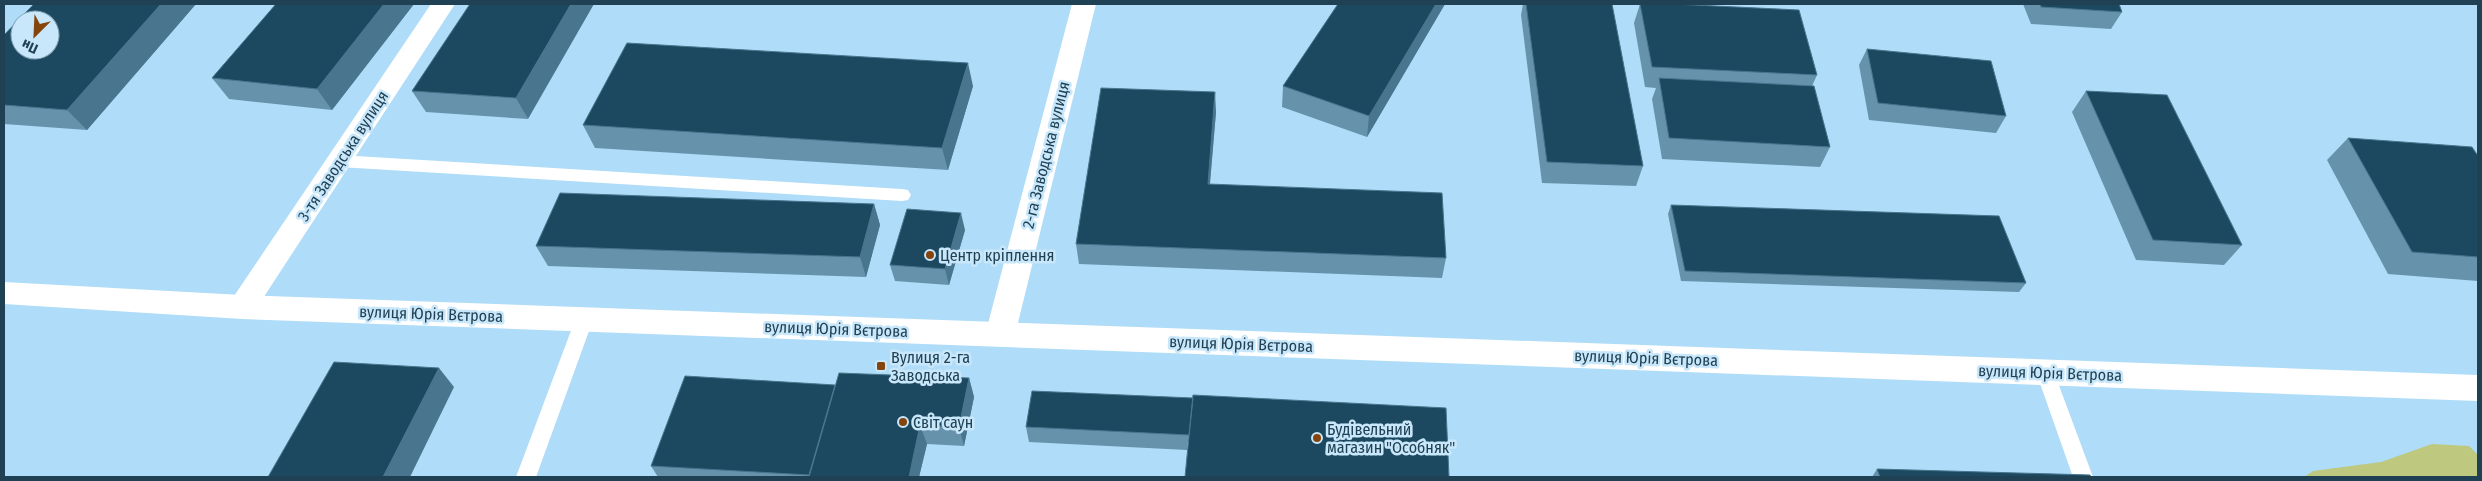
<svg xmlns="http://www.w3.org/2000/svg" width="2482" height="481" viewBox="0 0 2482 481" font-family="'Fira Sans Condensed',sans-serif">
<rect width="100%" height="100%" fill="#afdcf8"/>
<path fill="#bec87f" d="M2432,444L2469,446L2478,455V477H2304L2313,471L2381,462Z"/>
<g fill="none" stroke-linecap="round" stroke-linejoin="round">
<path fill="#fff" fill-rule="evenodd" d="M339,155L902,189L908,190L911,195L908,200L902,201L339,167L333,165L331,161L333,157Z
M584,313L590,315L593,320L536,477H516L575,320L578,315Z
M2045,364L2052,366L2054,372L2093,477H2073L2036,372L2038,366Z"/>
<path fill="#fff" fill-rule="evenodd" d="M431,4H455L252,315L242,319L232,315L228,307L232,299Z
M1072,4H1096L1015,335L1010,343L1000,347L990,343L985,335Z"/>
<path fill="#fff" fill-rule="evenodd" d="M4,282L242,295L2478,375V401L242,319L4,304Z"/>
</g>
<path fill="#6692ac" d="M34,4H196L87,130L4,124V35Z
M276,4H414L332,110L229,99L212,78Z
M470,4L528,119L426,112L412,91Z
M1338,4H1445L1367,137L1282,107L1283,86Z
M1523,4H1612L1643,166L1636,186L1542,183L1521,15Z
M1640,4H1673L1817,75L1812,86L1830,147L1820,167L1662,159L1652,99L1656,88L1645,87L1634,23Z
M2023,4H2119L2122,12L2111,29L2031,24Z
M1867,49L2006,116L1996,133L1869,120L1859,65Z
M973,86L948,170L595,148L583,125Z
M2086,91L2242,245L2224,265L2136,260L2072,112Z
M1216,112L1210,184L1446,258L1442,278L1079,264L1076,244Z
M2348,138L2478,156V281L2388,274L2327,160Z
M874,204L880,225L866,277L548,266L536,246Z
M1671,205L2026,283L2019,292L1681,281L1668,214Z
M965,230L949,285L895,281L890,265Z
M969,378L974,397L964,446L927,444L919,477H658L651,466L835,385Z
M1193,398L1187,450L1029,442L1026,427Z
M1877,469L2091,477H1872Z"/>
<path fill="#49758e" d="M161,4H196L87,130L67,110Z
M384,4H414L332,110L317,89Z
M571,4H594L528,119L516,98Z
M1436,4H1445L1367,137L1369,116Z
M968,63L973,86L948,170L942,148Z
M1215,92L1216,112L1208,204V184Z
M874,204L880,225L866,277L860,257Z
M961,213L965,230L949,285L945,269Z
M439,368L454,387L410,477H383Z
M969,378L974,397L964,446L959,427Z
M920,425L927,444L919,477H909Z"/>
<path fill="#1d4960" stroke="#49758e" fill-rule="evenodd" d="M34,4H161L67,110L4,105V35ZM20,20H50V50H20Z
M276,4H384L317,89L212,78Z
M470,4H571L516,98L412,91Z
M1338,4H1436L1369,116L1283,86Z
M1526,4H1612L1643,166L1547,162Z
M1640,4H1673L1799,10L1817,75L1652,67Z
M2040,4H2119L2122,12L2041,7Z
M627,43L968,63L942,148L583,125Z
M1867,49L1991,61L2006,116L1878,103Z
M1659,78L1814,86L1830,147L1669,138Z
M1101,88L1215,92L1208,184L1442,193L1446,258L1076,244Z
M2086,91L2167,95L2242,245L2153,240Z
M2348,138L2472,147L2478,156V257L2412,252Z
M560,193L874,204L860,257L536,246Z
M1671,205L1999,216L2026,283L1685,271Z
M907,209L961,213L945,269L890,265Z
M334,362L439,368L383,477H268Z
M839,373L969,378L959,427L920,425L909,477H809Z
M685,376L835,385L809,475L651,466Z
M1032,391L1193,398L1189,435L1026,427Z
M1193,395L1446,408L1449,477H1185Z
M1877,469L2090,475L2091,477H1880Z"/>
<g fill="#84440c" stroke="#c9e7fa" stroke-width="2">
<circle cx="930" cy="255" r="5"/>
<rect x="876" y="361" width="10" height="10" rx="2.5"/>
<circle cx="903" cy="422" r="5"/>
<circle cx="1317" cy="438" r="5"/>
</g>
<g text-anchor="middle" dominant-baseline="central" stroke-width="5" stroke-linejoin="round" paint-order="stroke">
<g font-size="16" fill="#1f4153" stroke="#c9e7fa">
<text transform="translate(1046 155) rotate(-76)">2-га Заводська вулиця</text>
<text transform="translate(343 156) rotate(-57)">3-тя Заводська вулиця</text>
<text transform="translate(431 314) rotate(2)">вулиця Юрія Вєтрова</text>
<text transform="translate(836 329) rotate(2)">вулиця Юрія Вєтрова</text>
<text transform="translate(1241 344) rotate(2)">вулиця Юрія Вєтрова</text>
<text transform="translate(1646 358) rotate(2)">вулиця Юрія Вєтрова</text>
<text transform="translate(2050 373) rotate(2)">вулиця Юрія Вєтрова</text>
</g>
<g font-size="16" fill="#1f4153" stroke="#c9e7fa" text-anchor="start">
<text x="940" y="255">Центр кріплення</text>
<text x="891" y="357">Вулиця 2-га<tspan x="891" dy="18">Заводська</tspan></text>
<text x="913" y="422">Світ саун</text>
<text x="1327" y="429">Будівельний<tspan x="1327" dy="18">магазин "Особняк"</tspan></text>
</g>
</g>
<rect width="2482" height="481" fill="none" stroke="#1f4153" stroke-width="10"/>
<g transform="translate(35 35) rotate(204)"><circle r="24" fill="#c9e7fa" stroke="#85a5b7"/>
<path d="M0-4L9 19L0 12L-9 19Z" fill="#84440c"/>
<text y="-8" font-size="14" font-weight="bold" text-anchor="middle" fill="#1f4153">Пн</text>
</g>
</svg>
